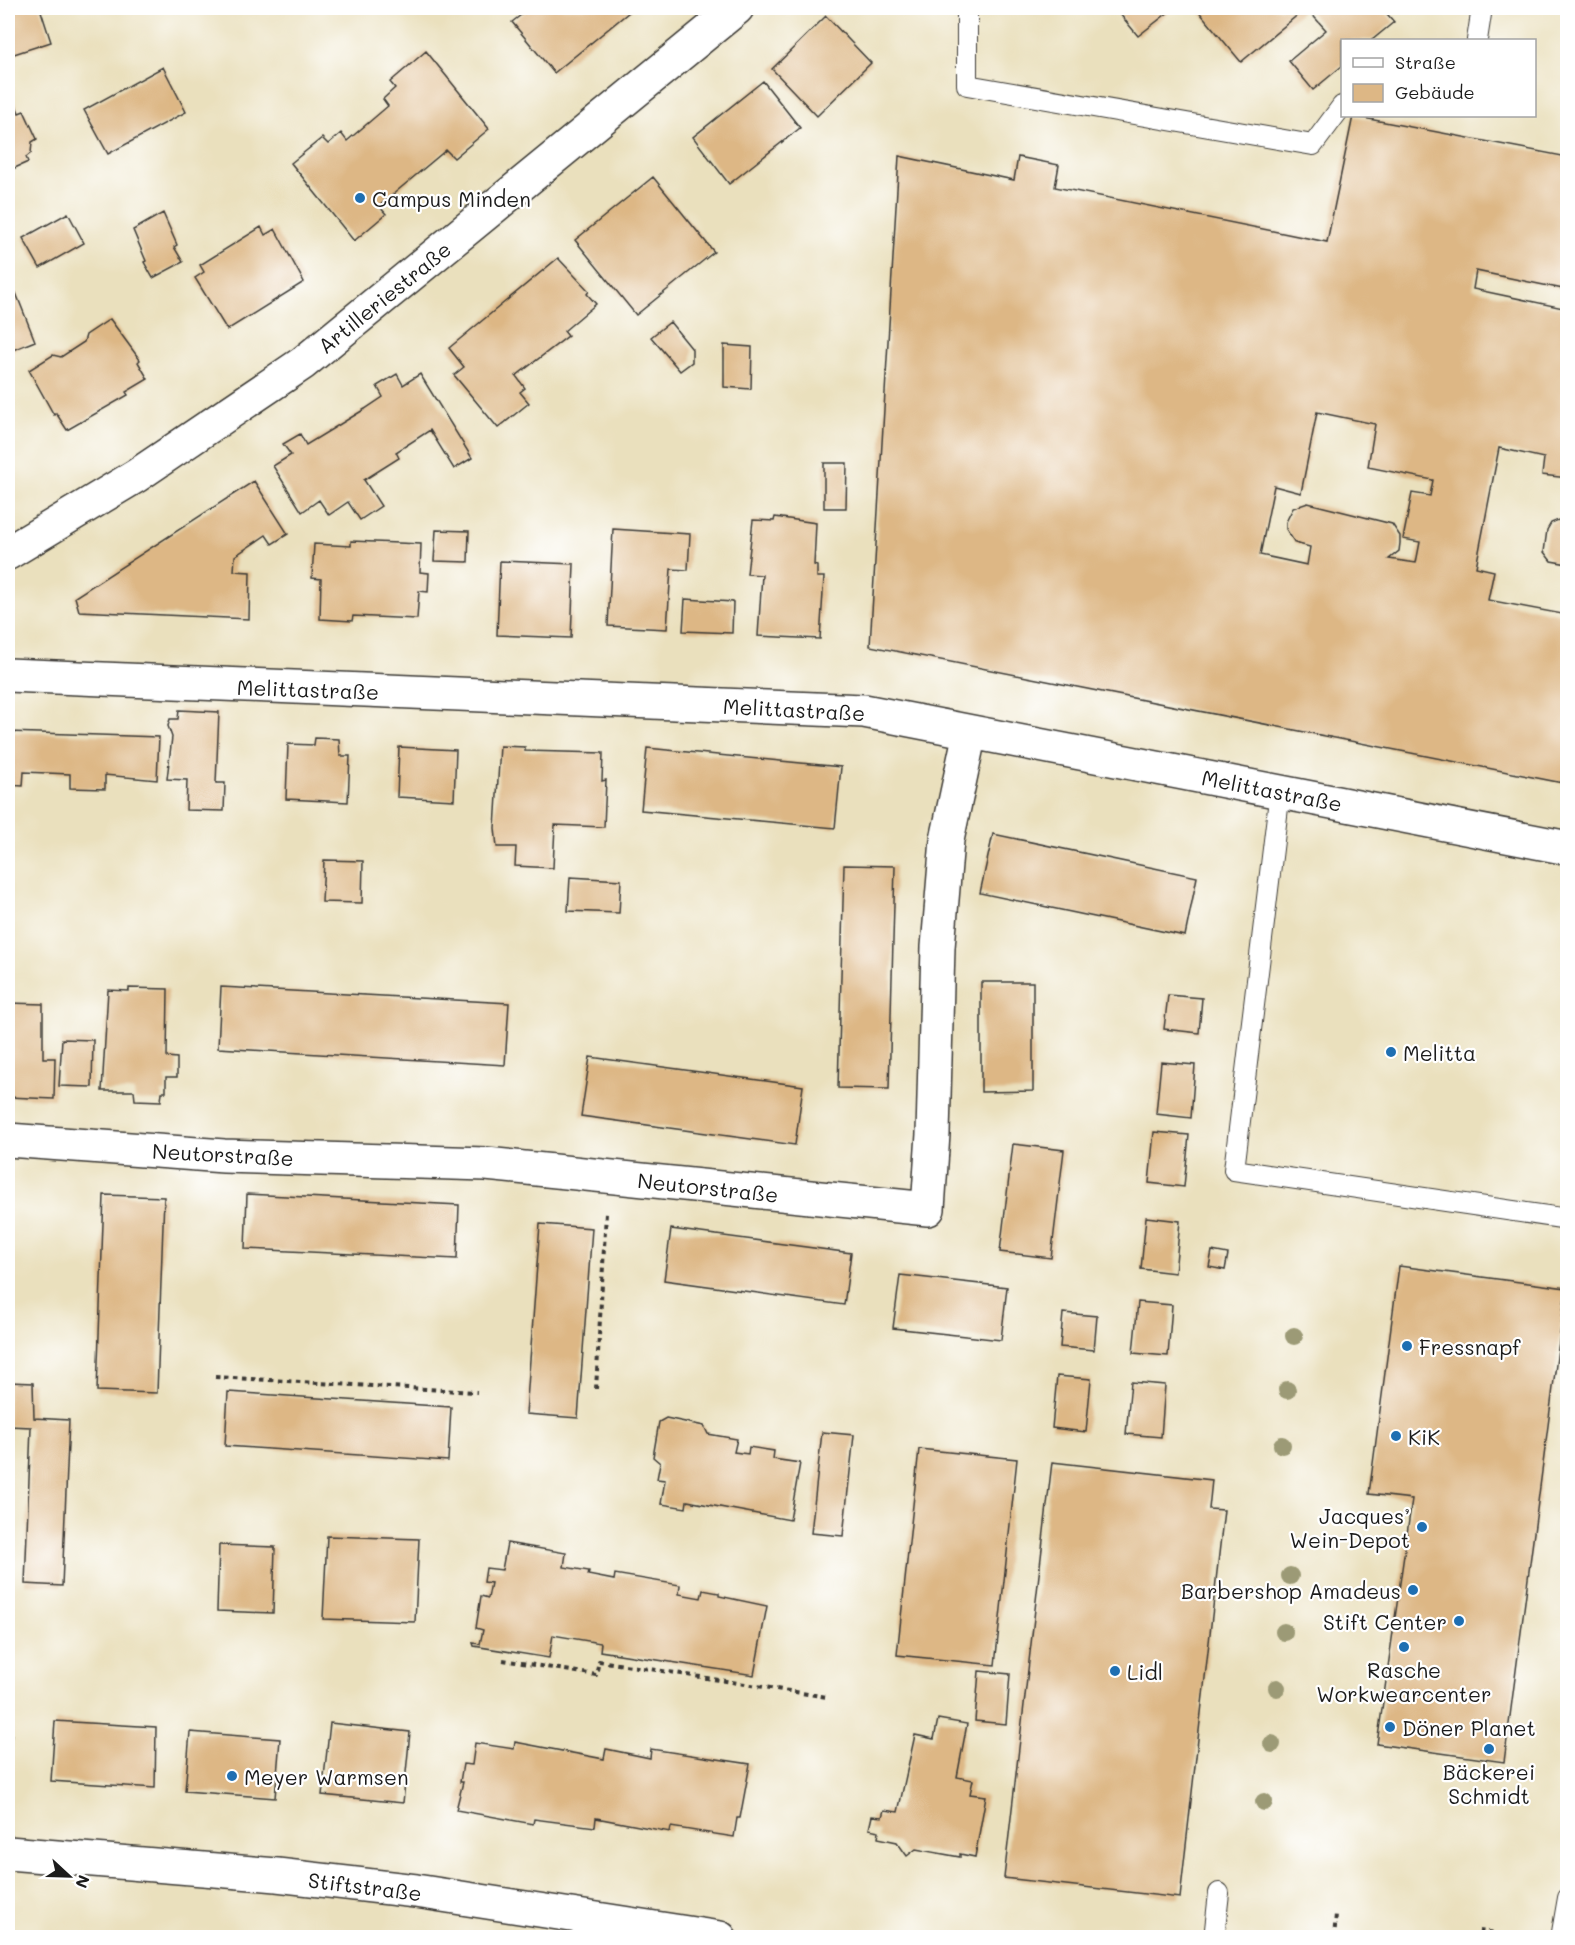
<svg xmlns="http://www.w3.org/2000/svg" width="1575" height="1945" viewBox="0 0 1575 1945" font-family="Mali,sans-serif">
<rect width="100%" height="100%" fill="#fff"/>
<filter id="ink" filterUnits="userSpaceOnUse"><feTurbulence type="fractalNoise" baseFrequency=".0167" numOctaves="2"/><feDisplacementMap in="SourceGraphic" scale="12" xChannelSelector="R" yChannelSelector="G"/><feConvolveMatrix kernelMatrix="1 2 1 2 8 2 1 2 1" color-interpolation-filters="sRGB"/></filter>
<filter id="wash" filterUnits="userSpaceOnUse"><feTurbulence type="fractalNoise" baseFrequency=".008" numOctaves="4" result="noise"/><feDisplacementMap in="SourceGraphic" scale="24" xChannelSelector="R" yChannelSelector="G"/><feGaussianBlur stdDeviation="1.35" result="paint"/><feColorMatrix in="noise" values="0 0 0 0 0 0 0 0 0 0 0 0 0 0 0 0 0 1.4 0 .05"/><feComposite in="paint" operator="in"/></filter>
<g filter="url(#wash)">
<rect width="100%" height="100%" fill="#eae0bd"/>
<g id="blocks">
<path fill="#ddb785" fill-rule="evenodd" d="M8,8H40L51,42L8,56Z
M530,8H634L554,73L512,22Z
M1115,8H1174L1138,36Z
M1196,8H1382L1394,22L1372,40H1342V66L1313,90L1289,61L1326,30L1306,8L1241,62Z
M826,16L871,63L817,116L772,69Z
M426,51L489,129L454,158L446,150L379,206L386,214L354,241L291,163L322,138L328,144L341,133L347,141L388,106L383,99L395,88L390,82Z
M163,67L186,112L108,154L84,110Z
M763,81L800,128L729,184L693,137Z
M15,103L19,113L24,111L37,139L32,142L31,153L26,157L28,162L8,171V106Z
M1353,116L1568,157V290L1476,271L1473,289L1568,309L1565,336L1568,337V478L1542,475L1544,458L1499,448L1476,567L1494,571L1488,600L1568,615V784L870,646L899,156L1014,180L1018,157L1059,165L1055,187L1327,242ZM1317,412L1375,424L1368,467L1433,480L1430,496L1412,493L1403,539L1420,542L1416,563L1389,559L1399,551L1400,543V536L1392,524L1308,503L1293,508L1286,522V529L1295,543L1310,547L1307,565L1260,555L1274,486L1301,493Z
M653,177L714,252L636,315L575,240Z
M68,213L84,243L40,268L23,238Z
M163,213L177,245L174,247L183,262L153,278L144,262L146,261L133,230Z
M261,227L265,235L275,229L304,282L227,330L195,278L204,272L200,265Z
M558,258L589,291L587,294L596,304L564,331L568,336L516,376L525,388L520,392L529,403L498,428L454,375L464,367L449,348Z
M16,293L35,341L8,352V297Z
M110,319L140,360L138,362L148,379L126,392L128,395L67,430L56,413L54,415L29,370L53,355L61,357L84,342L86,335Z
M670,322L692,349V362L680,371L651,337Z
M724,345L752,347L751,389L724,387Z
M397,374L403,385L420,374L472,458L454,469L430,430L396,452L399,458L364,480L381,506L360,520L348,502L329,515L319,500L302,512L273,466L291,455L283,444L300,434L306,445L365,409L383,397L377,386Z
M824,463H847L846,508H824Z
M254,481L288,534L272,544L266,535L235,556L234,571L250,572L249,619L79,611L75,597Z
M1568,516V564L1551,561L1544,552L1547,530L1551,523Z
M775,517L816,523L814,565L817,566V577H824L820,639L758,636L762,575L747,574L753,520L774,521Z
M613,529L690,534L688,570L671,569L667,629L608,626Z
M436,530L469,531L468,562L434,561Z
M351,541L421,544L420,572L429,573L428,592L419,591L417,619L353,616L352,621L320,619L321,579L312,578L314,544L351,546Z
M500,561L574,564L571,638L497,635Z
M685,599L733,602L732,633L683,631Z
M179,710L219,712L216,783H225L224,811L186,810L187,780L167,779L172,737L168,726L170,719H178Z
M8,732L159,737L157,780L105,775V789L70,788V774L24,772L23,786L8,785Z
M315,738L339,739L340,756H350L348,802L286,799L288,744L314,745Z
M500,746L525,747V751L603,753L602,781L606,780L604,827L555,825L553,868L515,866L516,847H497L495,828Z
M399,747L456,750L454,800L397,797Z
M647,748L841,767L835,828L641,810Z
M993,834L1197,877L1185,936L980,893Z
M324,860L363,861L362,903L322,902Z
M844,865L895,866L889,1089L838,1088Z
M570,877L621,880L619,913L568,911Z
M981,982H1033V1091L981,1092Z
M221,987L509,1003L505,1065L218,1048Z
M129,988L168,989L167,1057L177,1058V1077H166V1092H162L161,1101L135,1100L134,1091H102L108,990L129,991Z
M1168,995L1202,998L1199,1033L1164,1029Z
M8,1003L43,1004V1058H55L54,1099L8,1097Z
M62,1039L93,1040L92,1087L59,1086Z
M590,1057L803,1086L795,1145L581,1116Z
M1161,1062L1195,1065L1191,1118L1156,1114Z
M1154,1132L1189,1135L1184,1187L1149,1183Z
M1013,1144L1064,1150L1051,1258L1000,1252Z
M247,1194L459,1205L457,1259L245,1249Z
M104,1195L164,1197L157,1393L97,1391Z
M1146,1217L1180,1221L1175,1273L1141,1269Z
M540,1224L592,1228L578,1418L526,1414Z
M671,1229L851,1253L844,1305L664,1280Z
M1212,1251L1228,1254L1225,1270L1209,1267Z
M1399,1266L1566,1288L1504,1762L1377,1744L1412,1499L1369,1494Z
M900,1275L1007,1287L1001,1340L893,1328Z
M1138,1302L1172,1305L1168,1356L1133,1353Z
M1063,1313L1097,1316L1094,1350L1060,1347Z
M1057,1376L1091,1379L1086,1432L1052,1428Z
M8,1382L33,1383L34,1418L69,1420L62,1586L25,1584L31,1427L8,1426Z
M1131,1382L1165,1385L1161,1437L1126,1434Z
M228,1392L451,1407L448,1461L225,1446Z
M666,1418L704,1426L708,1434L737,1439L734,1452L748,1454L749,1447L774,1451L773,1459L800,1463L790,1520L687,1501L686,1508L661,1504L665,1480L657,1479L660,1463L653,1457L659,1422Z
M822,1432L854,1435L843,1536L811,1533Z
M919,1449L1017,1459L995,1665L897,1655Z
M1052,1462L1212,1480L1209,1509L1224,1510L1180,1898L1004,1878Z
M327,1536L419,1539L415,1622L323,1619Z
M507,1543L566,1553L564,1567L589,1571L588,1575L614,1580L615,1574L680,1585L679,1594L701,1598L703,1590L719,1593V1596L767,1606L754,1675L600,1651L601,1643L553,1635L549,1658L474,1646L473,1643L480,1644L483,1630L476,1628L481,1596L488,1598L491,1583L484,1582L486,1568L502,1570Z
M219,1545L275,1547L273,1613L217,1611Z
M979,1671L1010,1674L1006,1724L975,1721Z
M8,1696H14L11,1744H8Z
M938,1719L967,1724L957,1777L973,1780L970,1794L986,1796L975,1857L960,1854V1857L916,1849L907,1856L897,1842L878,1838L879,1831L869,1829L872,1816L882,1817L884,1810L898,1812L915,1735L934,1739Z
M55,1721L156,1727L155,1788L51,1781Z
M330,1723L410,1732L403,1803L322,1795Z
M190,1732L280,1739L275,1798L185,1791Z
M515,1742L604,1759L606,1749L650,1758L651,1749L750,1764L740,1818H737L734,1837L671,1827L670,1832L596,1818L595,1827L534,1819L533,1824L456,1810L463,1782H460L463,1764L472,1765L475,1743L514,1749Z"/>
</g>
</g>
<g filter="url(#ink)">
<use href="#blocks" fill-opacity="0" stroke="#3b3934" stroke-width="1.5"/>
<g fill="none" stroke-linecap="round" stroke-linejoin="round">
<defs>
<path id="lane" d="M967,8V85L1313,145L1342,106
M1477,40L1482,8
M1280,791L1234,1170L1568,1219
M1214,1938L1219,1893
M1561,1938L1568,1898"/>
<path id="street" d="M8,553L136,476L303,363L737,8
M8,675L864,711L1568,848
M8,1140L224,1156L486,1164L928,1209L933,1134L938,947L947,840L970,732
M8,1853L277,1875L416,1891L720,1938"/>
</defs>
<use href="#lane" stroke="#3b3934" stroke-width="22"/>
<use href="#street" stroke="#3b3934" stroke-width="36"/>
<path stroke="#3b3934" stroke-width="4" stroke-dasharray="4.5 4.5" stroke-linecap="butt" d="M457,8L459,10
M215,1377L477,1392
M596,1389L606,1213
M503,1660L596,1675L599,1661L827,1697
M1479,1931L1496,1933
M389,1938L391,1932
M1334,1938L1336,1914"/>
<use href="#lane" stroke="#fff" stroke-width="20"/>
<use href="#street" stroke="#fff" stroke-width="33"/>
</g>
<g fill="#9c9a76">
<circle cx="1294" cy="1336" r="9"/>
<circle cx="1287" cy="1390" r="9"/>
<circle cx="1282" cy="1445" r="9"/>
<circle cx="1290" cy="1576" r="9"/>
<circle cx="1284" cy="1632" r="9"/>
<circle cx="1277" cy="1688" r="9"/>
<circle cx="1272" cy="1744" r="9"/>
<circle cx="1264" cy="1802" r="9"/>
</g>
</g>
<g fill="#1f6fb2" stroke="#fff" stroke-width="2">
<circle cx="360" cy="198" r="6"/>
<circle cx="1391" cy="1052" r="6"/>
<circle cx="1407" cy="1346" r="6"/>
<circle cx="1396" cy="1436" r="6"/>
<circle cx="1422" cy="1527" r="6"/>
<circle cx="1413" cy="1590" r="6"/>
<circle cx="1459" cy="1621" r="6"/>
<circle cx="1404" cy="1647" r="6"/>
<circle cx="1115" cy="1671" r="6"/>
<circle cx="1390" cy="1727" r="6"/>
<circle cx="1489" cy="1749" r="6"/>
<circle cx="232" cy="1776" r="6"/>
</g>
<g text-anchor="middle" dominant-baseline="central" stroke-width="4.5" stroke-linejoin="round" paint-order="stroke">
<g font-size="21" fill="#1c1c1c" stroke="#fff" text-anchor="start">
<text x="372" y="198">Campus Minden</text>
<text x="1403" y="1052">Melitta</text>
<text x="1419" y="1346">Fressnapf</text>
<text x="1408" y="1436">KiK</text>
<text x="1410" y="1515" text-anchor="end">Jacques’<tspan x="1410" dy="24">Wein-Depot</tspan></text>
<text x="1401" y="1590" text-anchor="end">Barbershop Amadeus</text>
<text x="1447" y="1621" text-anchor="end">Stift Center</text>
<text x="1404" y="1669" text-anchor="middle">Rasche<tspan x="1404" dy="24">Workwearcenter</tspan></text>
<text x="1127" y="1671">Lidl</text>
<text x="1402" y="1727">Döner Planet</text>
<text x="1489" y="1771" text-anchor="middle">Bäckerei<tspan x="1489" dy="24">Schmidt</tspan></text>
<text x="244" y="1776">Meyer Warmsen</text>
</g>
<g font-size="21" fill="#1c1c1c" stroke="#fff">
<text transform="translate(384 297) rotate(-39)">Artilleriestraße</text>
<text transform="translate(308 689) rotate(2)">Melittastraße</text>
<text transform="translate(794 709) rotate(3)">Melittastraße</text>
<text transform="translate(1272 790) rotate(11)">Melittastraße</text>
<text transform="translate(223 1154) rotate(3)">Neutorstraße</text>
<text transform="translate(708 1187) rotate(6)">Neutorstraße</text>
<text transform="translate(365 1886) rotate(7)">Stiftstraße</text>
</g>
</g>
<rect width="1575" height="1945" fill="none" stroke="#fff" stroke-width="30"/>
<rect x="1341" y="39" width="195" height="78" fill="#ffffff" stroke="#a4a4a4" stroke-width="1.5"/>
<rect x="1353" y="58" width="30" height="9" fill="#ffffff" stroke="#a4a4a4" stroke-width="1.5"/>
<text x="1395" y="69" font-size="18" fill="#1c1c1c">Straße</text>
<rect x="1353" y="84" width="30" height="18" fill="#ddb785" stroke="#a4a4a4" stroke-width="1.5"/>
<text x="1395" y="99" font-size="18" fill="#1c1c1c">Gebäude</text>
<g transform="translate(69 1876) rotate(112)" stroke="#ffffff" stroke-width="4.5" paint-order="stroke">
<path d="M0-4.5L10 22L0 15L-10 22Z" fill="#1c1c1c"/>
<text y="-9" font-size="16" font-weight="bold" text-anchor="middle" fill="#1c1c1c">N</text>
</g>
</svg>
